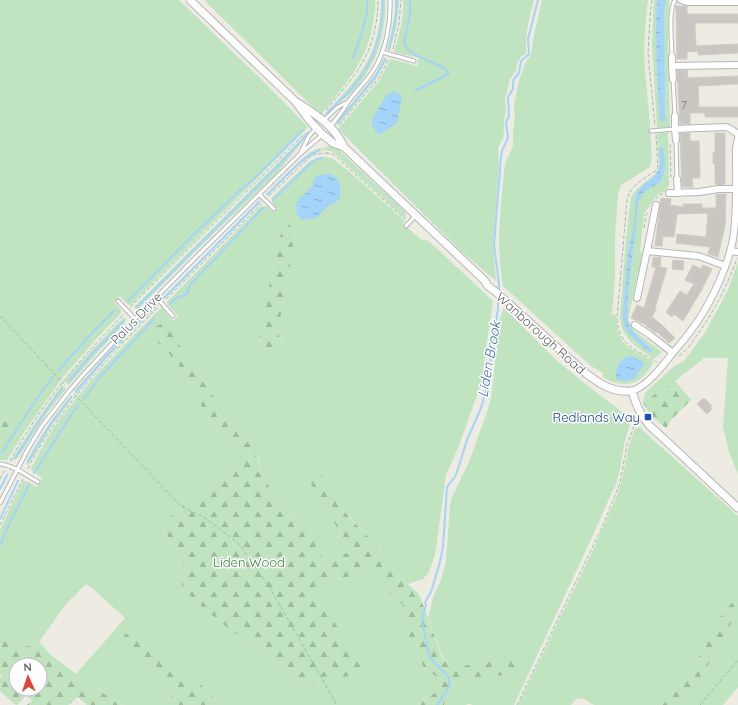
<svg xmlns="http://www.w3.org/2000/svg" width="738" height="705" viewBox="0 0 738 705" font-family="Quicksand,sans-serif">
<defs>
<pattern id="forest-firs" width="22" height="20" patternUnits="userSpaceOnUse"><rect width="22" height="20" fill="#c0e3c0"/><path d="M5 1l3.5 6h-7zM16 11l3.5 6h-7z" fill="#9fbb9f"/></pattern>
<pattern id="water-ripples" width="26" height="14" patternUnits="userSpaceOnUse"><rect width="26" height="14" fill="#a5d4fa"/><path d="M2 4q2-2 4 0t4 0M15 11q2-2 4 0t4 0" fill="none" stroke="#89afce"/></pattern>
</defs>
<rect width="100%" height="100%" fill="#edebe2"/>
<path fill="#c0e3c0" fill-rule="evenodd" d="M0,0H179L261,79L308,127L131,305H128L120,296L114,302L121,310V313L98,337L63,377L26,429L7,460H0V444L13,421L4,418L0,423Z
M204,0H375C376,5 375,10 374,16C370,58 346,83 321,115Z
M381,0H385C386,35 377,64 354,90C346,99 335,106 326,115L325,114C344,94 365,72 374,46C379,32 381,15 381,0Z
M395,0H399C398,18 396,35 389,51L387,50C391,34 396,17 395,0Z
M403,0H534C529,17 525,34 526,53L520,58L517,64L516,71L510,79L505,99L506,110L504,119V131L503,138L498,148L499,164L493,244L496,281L461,251L338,129L379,81L391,59L417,66L419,58L394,52C399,35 404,18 403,0Z
M542,0H648C645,24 643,48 645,71C647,95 650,119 651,143C651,151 653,159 650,167L621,185L618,194L615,236V279L612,314L616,315C617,345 628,348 653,361C652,366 650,368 647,372C644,375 641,379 637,381C627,387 612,383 603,377V373L591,366L503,286L500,263L499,235L501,203L505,164L513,146V131L515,117L514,105L519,80L526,62L531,54L534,35Z
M654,0H669L668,45L670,127L657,128L652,44Z
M384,57L387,59L376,79L338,125L336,123L374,77Z
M308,132L309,133L277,173L214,233L137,310L134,307L217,224Z
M668,132L669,185L668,187L666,189V191L660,193L657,195L644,214L640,251L642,252L640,272H638L628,320L633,329L636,332L662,352L654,359C637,347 621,339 620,316L626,239L631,197L636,190L655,174L658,169L659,167L657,133Z
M331,146L338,149L343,154L397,204L405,212L406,219L334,153L331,151H327L324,147Z
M320,148L322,151L314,153L304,160L267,196L266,194L303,158L309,153Z
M323,157L332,158L351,173L405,221L403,224L422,240H427L439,250L444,255L493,301L481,384L458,448L446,475L435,555L429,572L423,579L408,584L400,577L374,543L342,508L322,476L335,524L351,551L322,565V554L299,521L273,495L261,469L257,454L241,467L233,471L223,477L175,513L162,528C167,537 186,565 185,573C185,577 183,579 181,582L183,587L194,600L229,628L248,641L272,660L286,673L298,690L325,676L313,587L370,570L395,598L403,604L406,614L410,644L425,669L443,681L437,692L423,699L419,705H220L203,687L160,672L178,690L164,705H122L96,689L83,687L76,674L125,618L93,589L86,584L66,604L39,642L33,645L16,649L0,629V530L23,481L28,482L37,487L42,478L31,470L32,466C39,454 45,441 53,429C84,384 123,346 161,308L163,309L173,321L178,316L168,305L167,302L261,206H267L273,212L277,209C274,204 270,202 272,197L310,161L315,159ZM284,221L296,231L278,330L279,337L285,342L257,347L262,329L267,295ZM156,327L201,377L211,393L224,411L248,435L231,449L202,407L187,378L166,349L155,340Z
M260,200L261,202L164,299L163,298Z
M738,262V474L729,452L723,427L728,358H704L675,381L643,402L644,396L646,392L673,367L684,361L704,334L728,290Z
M157,304L158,305L105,360L76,393L74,391C101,360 128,332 157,304Z
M504,308L555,359L579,379L631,419C630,426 627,433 625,440C622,454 620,481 612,492L599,522L514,705H472L469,703L466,705H444L453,684L458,680L488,676L514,675L499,659L453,668L443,658L428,618L434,595L441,580L446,561L450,506L452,497L469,462L486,415L491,399L500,318Z
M124,317L126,320L124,324L96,354L69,385L64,381C83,359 103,338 124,317Z
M62,385L66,389L47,413L18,458L11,461L35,423Z
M71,395L73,397L52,425L27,466V460L38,441L54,417Z
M639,427L738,516V595L717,621L704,649L673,696L663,704V705H594L583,698L576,699L571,705H518L595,546L618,493L622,480L628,449L634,430Z
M738,613V687L723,705H678L682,697L699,679L720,646L733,619Z"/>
<path fill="url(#forest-firs)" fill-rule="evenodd" d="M284,220L296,231L278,330L279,337L285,343L262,357L257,347L262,329L267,295Z
M164,322L211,393L224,411L248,435L231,449L202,407L187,378L166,349L155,340L151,335L156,327Z
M675,381L691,400L672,419L666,428C657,421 647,413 643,402Z
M4,418L14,421L0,444V423Z
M251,439L261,469L273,495L310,533L319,545L322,554V565L351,551L307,477L322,476L342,508L350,518L374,543L400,577L419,594L434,635L442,658L453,668L499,659L518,662L521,672L514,675L488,676L458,680L453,684L444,705H419L423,699L437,692L443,681L425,669L410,644L406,614L402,604L395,598L370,570L314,587L362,669L337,681L325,676L298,690L286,673L272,660L248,641L228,628L194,600L183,587L181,582C183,579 185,577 185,573C186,565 167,537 162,528C171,512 189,502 204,491C216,482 228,473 241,467L237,450Z
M738,595V613L733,619L720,646L699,679L682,697L678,705H663V704L673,696L704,649L717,621Z
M0,629L16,649L33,645L39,642L51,655L76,674L83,687L96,689L122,705H87L78,697L68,705H27L32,700L26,695L17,705H16L0,691V679L2,676L0,675ZM16,665H40V689H16Z
M125,633L174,665L203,687L220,705H164L178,690L160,672L126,644L124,638Z"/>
<path fill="url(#water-ripples)" d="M657,0H666L664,11L665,120L663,122L660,120C657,80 655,40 657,0Z
M395,91L402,96L397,123L379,135L372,126V119L386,96Z
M662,147L663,148C665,155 666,177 660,182C649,191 645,186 638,203C636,234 630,265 628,296C628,306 625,318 630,327C635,337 647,342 653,352H649L630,335L625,328L623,320V313L626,274L629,246L634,226L636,195C640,183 656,180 659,168C661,162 659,155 659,149Z
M327,174C341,176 341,186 340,198L335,203L329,205L316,218L302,220L297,214L296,203L302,196L311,188L315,178L320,175Z
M628,356L635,357L644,363V366L638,372L636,378L625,381L616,379C615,367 618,362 628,356Z"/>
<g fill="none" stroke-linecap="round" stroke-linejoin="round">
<path stroke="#a5d4fa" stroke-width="2" d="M410,0V13L404,44C410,56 431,61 442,67C445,69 447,72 449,74L415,91
M389,49C393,33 397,17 397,0
M353,59L361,35L367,13V0
M327,113C335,104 345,96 353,87C375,61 382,34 383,0
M338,122L375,77L385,60
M268,194C282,180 301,158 319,150
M273,200L310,164L317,159L322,158
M499,291V284L494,245L501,157L502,151L508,138L506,122L509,116L508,97L513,89V82L514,79L519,73L521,61L529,54L528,39L538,0
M164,298L259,202
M128,301L195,233L234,196C240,189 247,185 254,179L303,130
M170,304L176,298L185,295L188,293V289L191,284L263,208
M137,307L281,163L308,133
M58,371L92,333L115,310
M69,381L91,355L123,322
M76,392L108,354L156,305
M84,399L99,378L154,319
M2,453C18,427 34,401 53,377
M15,458L45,412L62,388
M28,462L50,425L71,397
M34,473L71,415L79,404
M0,489L7,475
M0,519L18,481
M0,545L10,522L29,485
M437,705L449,687V678L447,675L432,660L429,654L422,623L423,615L426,605L425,602L431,592L440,562L443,546L447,487L456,475L467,440L481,408L486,390L498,309V297"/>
</g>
<path fill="#cac7c2" stroke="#d1ccc1" d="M676,6H687V14H738V23H695L696,46L738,44V53L698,55V51L687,52V59H677Z
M677,70H687L688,78L738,76V84L698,86L699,107H738V117H705V113H690V124H680Z
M680,133H690V141H699L700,178H692L693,187H682Z
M715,133H725V184L716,185V183H715V164H713V152H715Z
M716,194H726L725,226L718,257L708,254L710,247L676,243L677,234L706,237L708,213L677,214L674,237L663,236L662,246H655L661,198L671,199L670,205L683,207V204H702V208H716Z
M653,257H661L660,267L667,268L655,308L656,309L652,317L662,325L675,338L669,343L657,332L656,333L646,326L647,325L631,318L637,305L644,308L656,267H652Z
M673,260L684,261L683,270L672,269Z
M693,265L701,269L703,265L712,269L701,291L683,321L674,314L672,317L666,312L680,291L687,295L694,284L685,280Z
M704,398L712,406L710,408L712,409L707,414L697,404Z"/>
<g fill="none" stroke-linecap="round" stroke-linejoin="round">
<defs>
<path id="service" d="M382,52L414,61
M672,57C672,43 668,12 675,0
M673,79L675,116
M324,120L338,107L348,102
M330,127C337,118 343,111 348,102C356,91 366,82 373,71C386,51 391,23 390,0
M651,131L675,129
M676,140L677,179
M301,152L309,136L316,128
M260,195L274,209
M406,226L416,215
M156,297L173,316
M118,301L135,319
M0,464C13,465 26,475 38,482
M0,503L28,449L42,426L70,390L82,376L135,319L198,255L300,154L322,135"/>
<path id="minor" d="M681,0L684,1L689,2H738
M672,57V66L738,65
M672,66L673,79
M675,116V129L726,127L729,128L738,134
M675,129L676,140
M677,179L678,193
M669,193L700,192L718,189H735
M656,205L647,251L698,256L707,259L725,266
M730,251L738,252
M637,298L647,251
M635,325L650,335L673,353
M632,391C648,386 662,366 672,354C680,345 688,335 695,325C712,301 730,263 734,233C737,205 736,176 736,148L738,138"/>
<path id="tertiary" d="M190,0L295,101L310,121L322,134L333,143L344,147
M295,101C314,113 335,126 344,147L484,280L488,286L496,292L583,371C598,383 612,393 632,391C636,404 640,415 649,425L738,508"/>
</defs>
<use href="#service" stroke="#b5b8bc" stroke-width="5"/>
<use href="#minor" stroke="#b5b8bc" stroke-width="8"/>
<use href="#tertiary" stroke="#b5b8bc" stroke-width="9"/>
<path stroke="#9ac3a6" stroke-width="1" stroke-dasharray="4 2" stroke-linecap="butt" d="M652,0L650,17L648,53L655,126
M393,49L399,24L401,0
M326,110C358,72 377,52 378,0
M339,125L378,79L389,59
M656,135L658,167L657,170C645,178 630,185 627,200L617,319C619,346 636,350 657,362
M670,144L671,177
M322,148L327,153L333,154L405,219
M269,196L310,157L315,154L327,153
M656,199L659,195L663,194
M644,228L646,215L648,212
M166,299L261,204
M130,307L305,133
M0,316L66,386
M679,356C686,351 691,344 695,338C713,313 727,287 737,258
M74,394L181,506L205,518L229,536L240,545L270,588L337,705
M10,461C40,405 80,359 124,314
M28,469C32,459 38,450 44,440C76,390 117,349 158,307
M0,479L4,471
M0,525L23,479
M517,705L603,525L620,483L627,445L636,421
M700,705L738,660"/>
<use href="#service" stroke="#fff" stroke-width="3"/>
<use href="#minor" stroke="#fff" stroke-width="6"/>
<use href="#tertiary" stroke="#fff" stroke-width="7"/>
</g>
<rect fill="#1a4fb4" stroke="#fff" stroke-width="1.5" x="644" y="413" width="8" height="8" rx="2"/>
<g text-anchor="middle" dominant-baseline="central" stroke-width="3" stroke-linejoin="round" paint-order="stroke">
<g font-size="11" fill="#77787a">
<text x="684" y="105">7</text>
</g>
<g font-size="13" fill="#5b5e62" stroke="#fff">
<text transform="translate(136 318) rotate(-46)">Palus Drive</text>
<text transform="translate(541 333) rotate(42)">Wanborough Road</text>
</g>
<g font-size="13" fill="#164399" stroke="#fff" text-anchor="end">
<text x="640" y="417">Redlands Way</text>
</g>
<g font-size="13" fill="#39833e" stroke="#fff">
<text x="249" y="562">Liden Wood</text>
</g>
<g font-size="14" font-style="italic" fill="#4375ab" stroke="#fff">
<text transform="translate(489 359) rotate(-80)">Liden Brook</text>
</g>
</g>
<g transform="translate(28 677) rotate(357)"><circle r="19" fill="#ffffff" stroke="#bdbfc0"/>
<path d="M0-3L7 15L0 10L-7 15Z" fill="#e04536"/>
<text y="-6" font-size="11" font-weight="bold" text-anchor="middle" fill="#5b5e62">N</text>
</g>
</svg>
